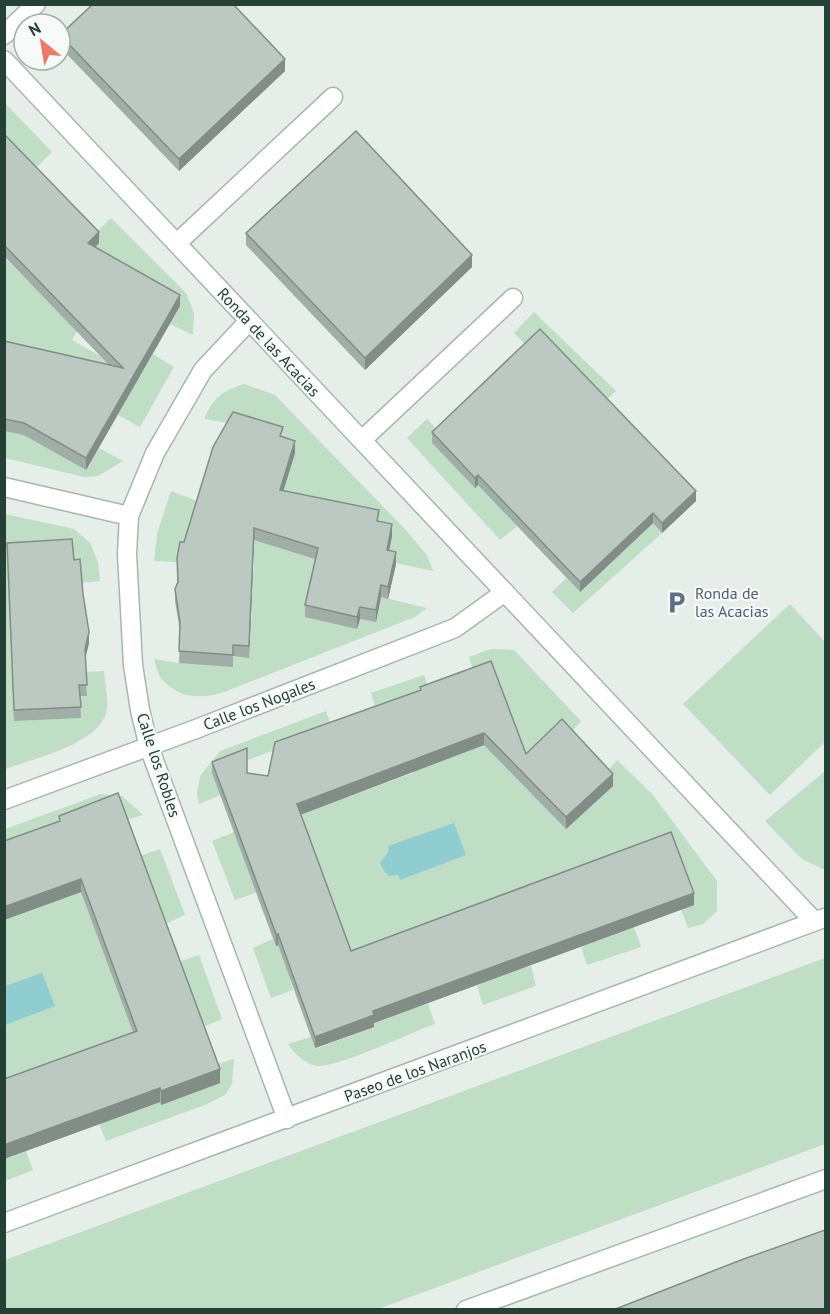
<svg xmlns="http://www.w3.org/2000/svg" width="830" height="1314" viewBox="0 0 830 1314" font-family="'PT Sans',sans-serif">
<rect width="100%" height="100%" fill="#e5eee9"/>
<path fill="#bfdec5" d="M5,103L52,152L31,173L5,170Z
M111,218L186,293L194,313L193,335L170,324L180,307L112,269L72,340L139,378L153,354L174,367L140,427L118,415L128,397L61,359L86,470L99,448L123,461L98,476L84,477L5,458L4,257L44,297L92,237Z
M534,312L616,391L569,435L662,533L573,613L552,592L566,578L580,592L625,548L505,513L517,526L500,540L407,438L427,419L441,433L530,349L514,333Z
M244,384L275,395L402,526L427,555L433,571L387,561L360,619L376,622L381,597L427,608L415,617L224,692C202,699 181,699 163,681C158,675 156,666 154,659L179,663L233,656L249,658L252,613L245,612L247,581H253L254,556L179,554L178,562L154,561L157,534L171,491L200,502L233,424L204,419C214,397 222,391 244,384Z
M5,514L74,529L90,543L98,562L100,581L81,583L15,720L80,718L79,696L87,695L86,672L104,671C105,682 109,705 106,714C95,745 33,759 5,769Z
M790,604L825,642V742L770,795L683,704Z
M491,649L514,650L581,721L568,737L603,776L617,760L653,795L717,881V911L703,924L688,928L681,909L634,927L641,947L587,965L581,947L590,943L567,882L519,969L531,966L536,986L483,1005L477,986L489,980L396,947L418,1007L428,1004L435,1024C412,1032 337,1068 317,1066C306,1064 294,1054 288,1044L311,1037L315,1049L374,1027L348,958L290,980L293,990L271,998L253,948L273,939L256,893L235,900L212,841L234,832L238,842L297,820L272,751L213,773L221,795L199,804L197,794L200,776L220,751L326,711L334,733L320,739L342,799L413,773L390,712L378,716L371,693L424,675L431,695L476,678L469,657Z
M825,771V870L802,859L765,821Z
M101,794L122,796L143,815L123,821L136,857L160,849L185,915L161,926L175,963L199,955L222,1019L200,1028L136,1036L161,1104L220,1083L214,1065L234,1059L232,1084L225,1095L205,1105L106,1141L99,1124L110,1120L5,1093V829Z
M825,958V1144L378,1309H5V1260Z
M4,1147L9,1158L26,1151L33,1170L5,1181Z"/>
<path fill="#90cdd1" d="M454,823L466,855L400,880L398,875L389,876L384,871L380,863L389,851L388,846Z
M42,973L55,1006L5,1025V986Z"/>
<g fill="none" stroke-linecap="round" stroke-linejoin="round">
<defs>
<path id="minor" d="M4,35L36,4
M4,60L814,921
M177,243L333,97
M249,321L203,370L155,453L129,516L127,554L133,665L140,710L149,747L287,1119
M362,440L513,298
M4,487L129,516
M4,800L196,729L455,628L505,592
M4,1223L824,918
M466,1310L826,1179"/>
</defs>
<use href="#minor" stroke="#a8b6b0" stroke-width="21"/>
<use href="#minor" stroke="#fff" stroke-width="18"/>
</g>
<path fill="#a1ada7" d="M60,35L285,71L179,171L60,47Z
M4,134L99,243L95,247L180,306L86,470L24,435L4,431V341L108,364L4,256Z
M246,233L472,267L365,370L246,245Z
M432,432L696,501L662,533L653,523L580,592L478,485L475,488L432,443Z
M283,437L295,453L283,491L379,521L392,536L389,550L396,564L388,599L381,597L376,622L360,619L357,629L305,617V605L315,559L254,540L249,658L233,656V667L179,663L180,632L175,601V589L177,583V558L184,542Z
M7,543L74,560L83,594L89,643L85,658L87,696H80L81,718L14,721Z
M420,687L526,754L613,786L566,829L484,745L300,815L351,951L694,905L374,1023V1027L315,1048L278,945L276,946L212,773V762L247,773L268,776L420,690Z
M59,816L220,1083L161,1105L160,1102L4,1159V1079L133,1032L81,892L4,920V841L59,821Z"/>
<path fill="#838d88" d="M285,59V71L179,171V159Z
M99,232V243L88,255V243Z
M472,255V267L365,370V358Z
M180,295V306L86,470V458Z
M295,441V453L280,502V490Z
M478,475V485L475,488V478Z
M696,491V501L662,533V523Z
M653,513V523L580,592V582Z
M392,524V536L387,561V550Z
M254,528V540L249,658V646Z
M396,552V564L388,599V587Z
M381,585V597L376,622V610Z
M360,607V619L357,629V617Z
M89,632V643L85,660V649Z
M484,733V745L297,816V804Z
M613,774V786L566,829V817Z
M81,879V892L4,920V907Z
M694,893V905L374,1023V1027L315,1048V1037L373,1011Z
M276,934H278V945L276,946Z
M220,1069V1083L161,1105V1091Z
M160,1088V1102L4,1159V1145Z"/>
<path fill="#bbc9c2" stroke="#838d88" stroke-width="1.5" d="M93,4H233L285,59L179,159L60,35Z
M356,131L472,255L365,358L246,233Z
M4,134L99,232L88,243L180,295L86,458L24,423L4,419V341L123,368L4,245Z
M540,329L696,491L662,523L653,513L580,582L478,475L475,478L432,432Z
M233,412L283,427L280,436L295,441L280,490L379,510L377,521L392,524L387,550L396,552L388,587L381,585L376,610L360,607L357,617L305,605L318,548L254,528L249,646L233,645V655L179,651L180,622L175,589L178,582L177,558L180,542H184L213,447Z
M72,539L74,560L80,559L83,594L89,632L85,649L87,685H79L81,707L14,710L7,543Z
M491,661L526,754L562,719L613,774L566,817L484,733L297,804L351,951L671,832L694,893L373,1011L374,1015L315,1037L278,934H276L212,762L247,748V773L268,776L275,742L421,690L420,687Z
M118,793L220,1069L161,1091L160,1088L4,1145V1079L137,1031L81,879L4,907V841L60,821L59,816Z
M825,1230V1310H613L741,1260Z"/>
<defs>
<symbol id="parking-bare" viewBox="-9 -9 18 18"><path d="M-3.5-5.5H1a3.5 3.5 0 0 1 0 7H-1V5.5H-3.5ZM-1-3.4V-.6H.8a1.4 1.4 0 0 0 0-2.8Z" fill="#5c6f8a" stroke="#f6faf8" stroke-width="2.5" paint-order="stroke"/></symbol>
</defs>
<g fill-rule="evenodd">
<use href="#parking-bare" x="660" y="586" width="33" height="33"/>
</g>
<g text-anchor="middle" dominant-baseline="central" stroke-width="4.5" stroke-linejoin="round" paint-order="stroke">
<g font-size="16" fill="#254036" stroke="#f6faf8">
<text transform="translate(269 342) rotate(47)">Ronda de las Acacias</text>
<text transform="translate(259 704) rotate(-21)">Calle los Nogales</text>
<text transform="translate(159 765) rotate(72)">Calle los Robles</text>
<text transform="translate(415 1071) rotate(-20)">Paseo de los Naranjos</text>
</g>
<g font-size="16" fill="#4e5e75" stroke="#f6faf8" text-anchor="start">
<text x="695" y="593">Ronda de<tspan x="695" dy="18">las Acacias</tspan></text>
</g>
</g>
<rect width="830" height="1314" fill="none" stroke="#254036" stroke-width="12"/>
<g transform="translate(42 42) rotate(330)"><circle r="28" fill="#f6faf8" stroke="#a2b0aa" stroke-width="1.5"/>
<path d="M0-4.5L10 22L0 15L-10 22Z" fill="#ee7964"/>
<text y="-9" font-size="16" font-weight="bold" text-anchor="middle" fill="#254036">N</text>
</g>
</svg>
